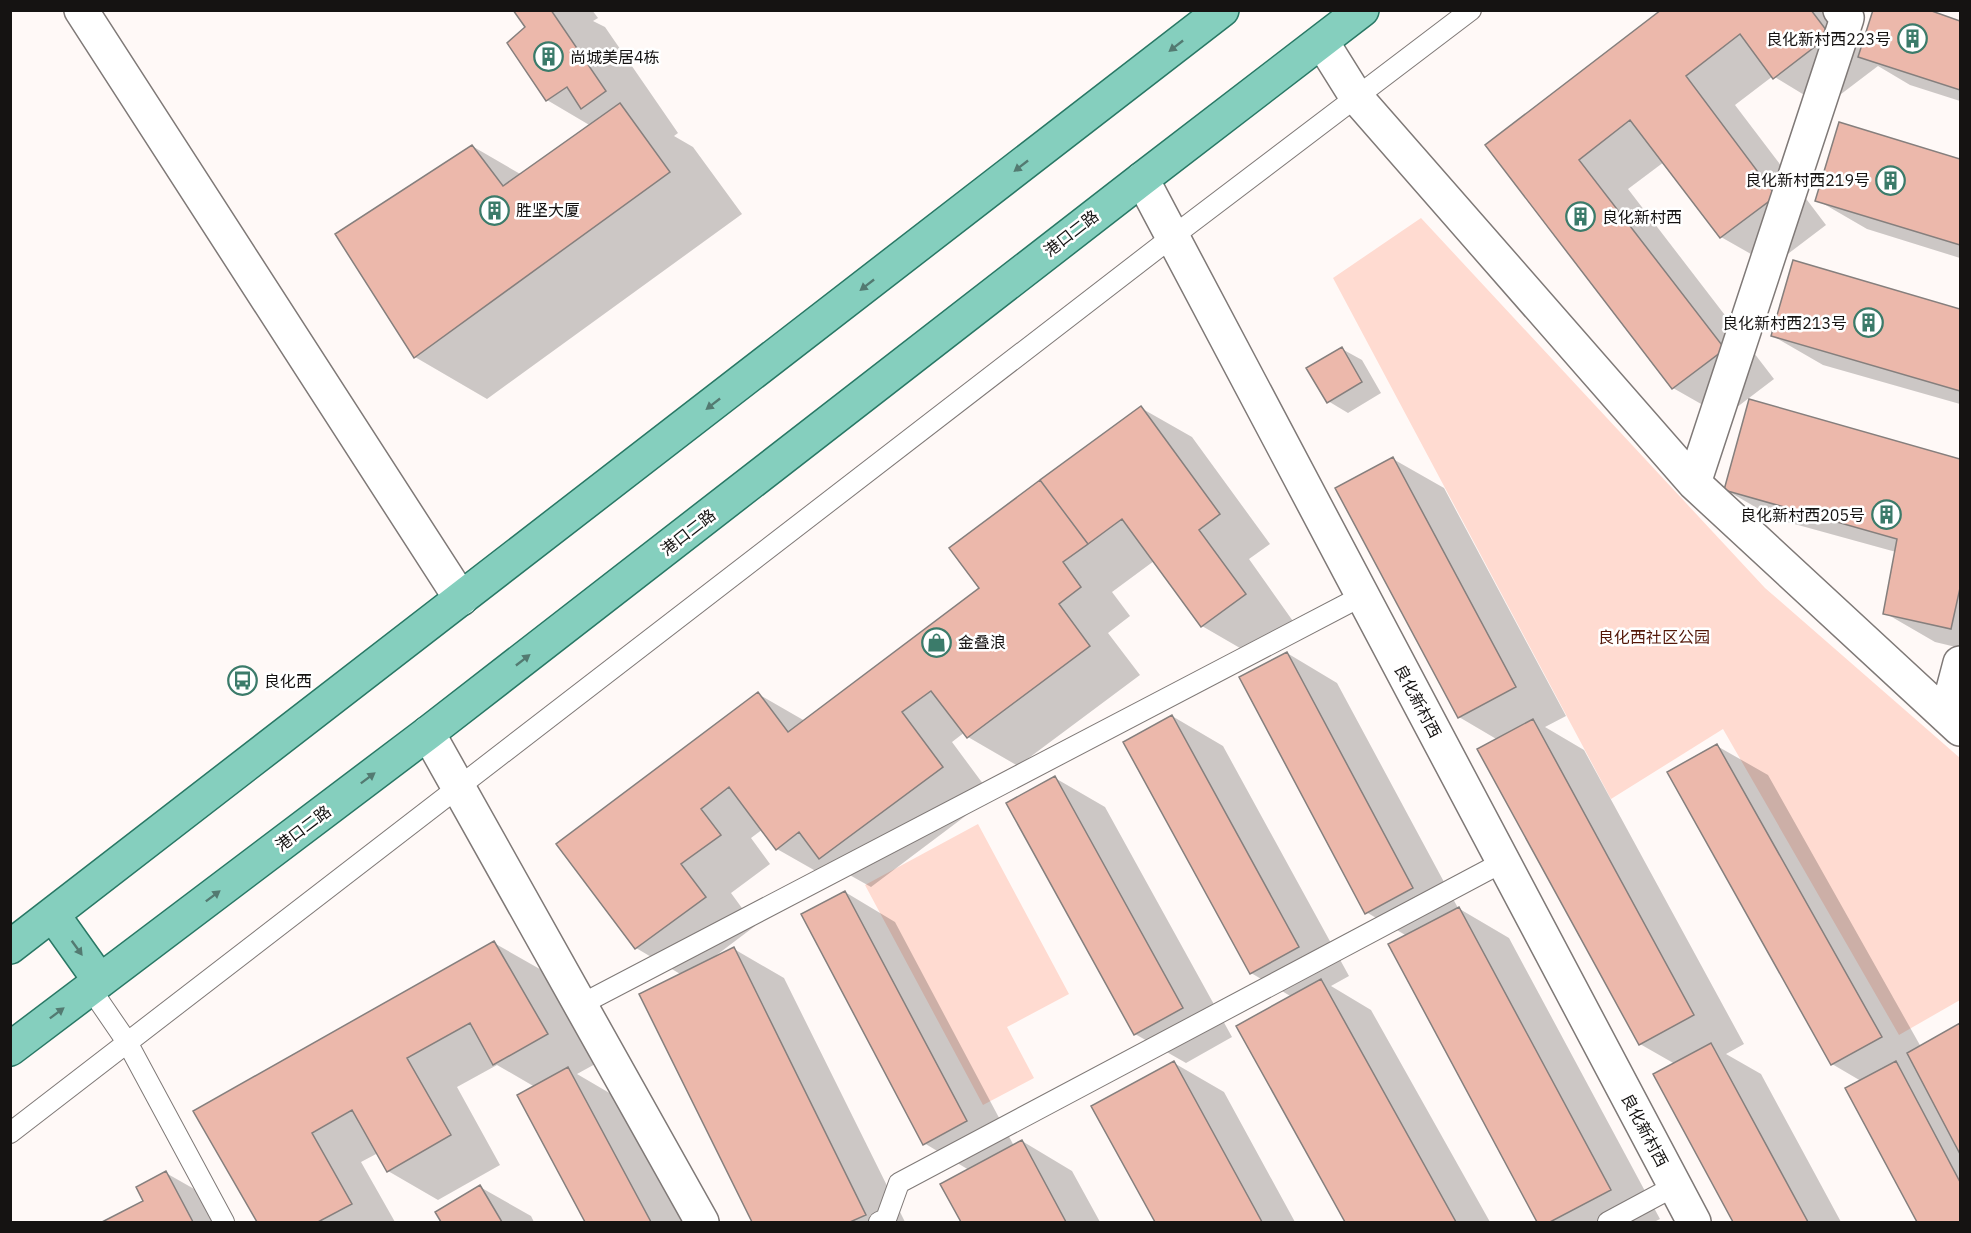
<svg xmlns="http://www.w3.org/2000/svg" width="1971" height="1233" viewBox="0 0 1971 1233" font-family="'IBM Plex Sans','Noto Sans SC',sans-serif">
<rect width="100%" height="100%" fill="#fff9f7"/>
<path fill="#ffdbd1" d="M1421,218L1765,588L1960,758V1000L1899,1035L1723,729L1611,799L1333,278Z
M978,824L1069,994L1007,1027L1034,1078L983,1105L865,885Z"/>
<path fill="#0003" d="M515,10H592L598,18L593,21L605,27L678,133L674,136L693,147L742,214L487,399L415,357L337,235L472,146L522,175L591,126L547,100L509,44L528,27Z
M1663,10H1838L1864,44L1924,10L1960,22V101L1910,85L1878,66L1824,107L1773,76L1735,105L1826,225L1772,266L1721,237L1664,162L1628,189L1774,379L1724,417L1673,388L1487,145Z
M1840,124L1960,161V258L1867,229L1817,200Z
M1794,262L1960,310V404L1823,365L1773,336Z
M1342,349L1362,360L1381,393L1348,413L1328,401Z
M1750,401L1960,460V648L1935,642L1885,613L1896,552L1776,519L1726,490Z
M1141,408L1192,437L1270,544L1249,559L1295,624L1252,655L1202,626L1154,561L1112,592L1130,616L1108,633L1140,675L1018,766L968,737L965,732L952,742L992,796L871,887L839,869L828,878L777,849L763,829L751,838L770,864L731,893L755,926L714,957L734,949L784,978L905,1222H753L641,995L682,975L636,948L558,844L758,694L805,721L982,589Z
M1393,459L1444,488L1566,716L1545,727L1584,750L1744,1044L1726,1054L1761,1074L1841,1222H1735L1655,1075L1675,1064L1640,1044L1498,740L1459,717Z
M1287,653L1337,683L1458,908L1509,938L1660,1219L1654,1222H1539L1390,945L1407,936L1366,912Z
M1172,716L1223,746L1349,976L1331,986L1371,1010L1490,1222H1347L1238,1027L1292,997L1251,973L1125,742Z
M1717,746L1768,775L1921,1047L1960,1024V1222H1919L1847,1088L1861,1081L1832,1064Z
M1055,778L1105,807L1232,1037L1186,1063L1135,1034Z
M845,892L895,922L1014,1146L1022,1141L1072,1171L1100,1222H963L942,1184L969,1170L924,1143Z
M494,943L545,972L597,1063L577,1074L618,1098L685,1222H586L519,1095L535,1087L497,1065L457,1087L500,1165L438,1200L388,1171L378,1153L361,1162L395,1222H259L195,1111Z
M1174,1063L1224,1092L1295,1222H1156L1093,1107Z
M166,1173L217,1202L227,1222H105L145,1202Z
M480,1187L531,1216L534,1222H443L437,1212Z"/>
<path fill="#ecb8ab" stroke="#857f7d" stroke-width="1.5" d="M513,10H551L606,91L581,109L567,87L546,101L507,43L525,27Z
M1661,10H1811L1830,35L1773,79L1740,34L1686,76L1776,196L1720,238L1630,120L1579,160L1725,349L1672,389L1485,145Z
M1873,10H1929L1960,21V90L1858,57Z
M620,103L670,172L414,358L335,234L472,145L503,186Z
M1839,122L1960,159V245L1815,201Z
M1793,260L1960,309V391L1771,336Z
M1342,347L1362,382L1327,403L1306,368Z
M1749,399L1960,459V588L1951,629L1883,614L1897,539L1724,490Z
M1141,406L1220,514L1199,530L1246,594L1201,627L1122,519L1088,544L1040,480Z
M1393,457L1516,687L1458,718L1335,488Z
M1040,480L1088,544L1063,562L1081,587L1059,604L1090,646L967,738L931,691L902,712L943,767L819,859L799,832L776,850L729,787L701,809L721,835L681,864L706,897L635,949L556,844L758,692L788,732L979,588L949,548Z
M1287,652L1413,888L1365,914L1239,677Z
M1172,715L1299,947L1250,974L1123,742Z
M1533,719L1694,1015L1639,1045L1477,749Z
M1717,744L1882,1037L1831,1065L1667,772Z
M1055,776L1183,1008L1134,1035L1006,803Z
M845,891L967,1121L923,1145L801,914Z
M1459,907L1611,1190L1550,1222H1537L1388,944Z
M494,941L548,1034L493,1065L470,1023L407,1058L451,1135L387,1172L352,1110L312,1133L352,1204L318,1222H257L193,1111Z
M734,947L866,1215L850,1222H752L639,994Z
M1321,979L1456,1222H1345L1236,1026Z
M1960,1023V1154L1907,1053Z
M1711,1043L1808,1222H1733L1653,1074Z
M1174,1061L1262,1222H1155L1091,1106Z
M1896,1061L1960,1182V1222H1917L1845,1088Z
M568,1067L651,1222H585L517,1095Z
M1022,1140L1066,1222H961L940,1184Z
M166,1171L193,1222H102L143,1201L136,1187Z
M480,1185L502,1222H441L435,1212Z"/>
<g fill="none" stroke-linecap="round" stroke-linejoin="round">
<defs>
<path id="lane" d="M90,988L127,1042L224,1222
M580,1005L1362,596
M10,1133L1172,237L1471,10
M879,1222L886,1219L899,1183L1503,862
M1608,1222L1675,1186"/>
<path id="street" d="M81,10L461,599
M1322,42L1357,98L1694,483L1960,729
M1142,179L1694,1222
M1694,483L1847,18L1840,10
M1946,716L1960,663
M428,733L702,1222"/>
<path id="primary" d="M53,915L100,981
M10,947L1222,10
M10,1049L428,733L1142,179L1362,10"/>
</defs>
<use href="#lane" stroke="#7f7977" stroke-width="22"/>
<use href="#street" stroke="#7f7977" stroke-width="36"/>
<use href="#primary" stroke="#297865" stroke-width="36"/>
<use href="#lane" stroke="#fff" stroke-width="20"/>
<use href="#street" stroke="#fff" stroke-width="33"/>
<use href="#primary" stroke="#85cfbe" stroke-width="33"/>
</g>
<defs><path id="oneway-solid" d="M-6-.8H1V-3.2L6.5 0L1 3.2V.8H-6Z" transform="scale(1.5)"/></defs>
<g fill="#537a71">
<use href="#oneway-solid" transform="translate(1176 46) rotate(142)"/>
<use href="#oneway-solid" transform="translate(1021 166) rotate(142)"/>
<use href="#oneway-solid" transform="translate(867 285) rotate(142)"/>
<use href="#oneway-solid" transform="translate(713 404) rotate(142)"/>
<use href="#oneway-solid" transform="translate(523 660) rotate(-38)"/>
<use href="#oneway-solid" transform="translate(368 778) rotate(-37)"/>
<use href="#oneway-solid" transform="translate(213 896) rotate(-37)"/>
<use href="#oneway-solid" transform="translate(77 948) rotate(54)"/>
<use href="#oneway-solid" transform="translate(57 1013) rotate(-37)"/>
</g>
<defs>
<symbol id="building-ring" viewBox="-11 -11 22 22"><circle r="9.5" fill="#fff" stroke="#3b7b6a" stroke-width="1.5"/><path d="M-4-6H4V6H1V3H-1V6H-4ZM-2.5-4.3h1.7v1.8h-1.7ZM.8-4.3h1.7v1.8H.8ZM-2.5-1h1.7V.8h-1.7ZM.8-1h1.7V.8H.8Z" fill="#3b7b6a"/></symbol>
<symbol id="shop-ring" viewBox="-11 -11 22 22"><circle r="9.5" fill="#fff" stroke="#3b7b6a" stroke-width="1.5"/><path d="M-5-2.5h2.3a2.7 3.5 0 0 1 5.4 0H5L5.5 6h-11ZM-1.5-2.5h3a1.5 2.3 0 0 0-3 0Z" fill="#3b7b6a"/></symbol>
<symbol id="bus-ring" viewBox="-11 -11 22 22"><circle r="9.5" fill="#fff" stroke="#3b7b6a" stroke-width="1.5"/><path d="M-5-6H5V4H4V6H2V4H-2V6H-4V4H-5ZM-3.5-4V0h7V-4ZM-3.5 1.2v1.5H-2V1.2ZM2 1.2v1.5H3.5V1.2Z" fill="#3b7b6a"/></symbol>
</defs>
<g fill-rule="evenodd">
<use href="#building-ring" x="1896" y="22" width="33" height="33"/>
<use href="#building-ring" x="532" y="40" width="33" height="33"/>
<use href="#building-ring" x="1874" y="164" width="33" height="33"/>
<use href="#building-ring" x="478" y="194" width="33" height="33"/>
<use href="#building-ring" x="1564" y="200" width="33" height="33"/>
<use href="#building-ring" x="1852" y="306" width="33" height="33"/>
<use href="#building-ring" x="1870" y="498" width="33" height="33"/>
<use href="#shop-ring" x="920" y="626" width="33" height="33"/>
<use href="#bus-ring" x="226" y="664" width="33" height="33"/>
</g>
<g text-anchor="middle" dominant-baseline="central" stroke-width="5" stroke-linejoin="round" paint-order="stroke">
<g font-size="16" fill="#151312" stroke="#fff" text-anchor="start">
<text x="1891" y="39" text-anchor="end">良化新村西223号</text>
<text x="570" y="57">尚城美居4栋</text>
<text x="1870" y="180" text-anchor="end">良化新村西219号</text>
<text x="516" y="210">胜坚大厦</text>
<text x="1602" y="217">良化新村西</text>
<text x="1847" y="323" text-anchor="end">良化新村西213号</text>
<text x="1865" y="515" text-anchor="end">良化新村西205号</text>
<text x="958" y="642">金叠浪</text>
<text x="264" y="681">良化西</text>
</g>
<g font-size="16" fill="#151312" stroke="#fff">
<text transform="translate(1071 233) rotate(-38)">港口二路</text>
<text transform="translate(688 532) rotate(-38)">港口二路</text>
<text transform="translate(1418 701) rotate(62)">良化新村西</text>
<text transform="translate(303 828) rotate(-37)">港口二路</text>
<text transform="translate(1645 1130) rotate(62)">良化新村西</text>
</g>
<g font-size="16" fill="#541808" stroke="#fff">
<text x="1654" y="637">良化西社区公园</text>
</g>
</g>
<rect width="1971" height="1233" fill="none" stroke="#151312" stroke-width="24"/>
</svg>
